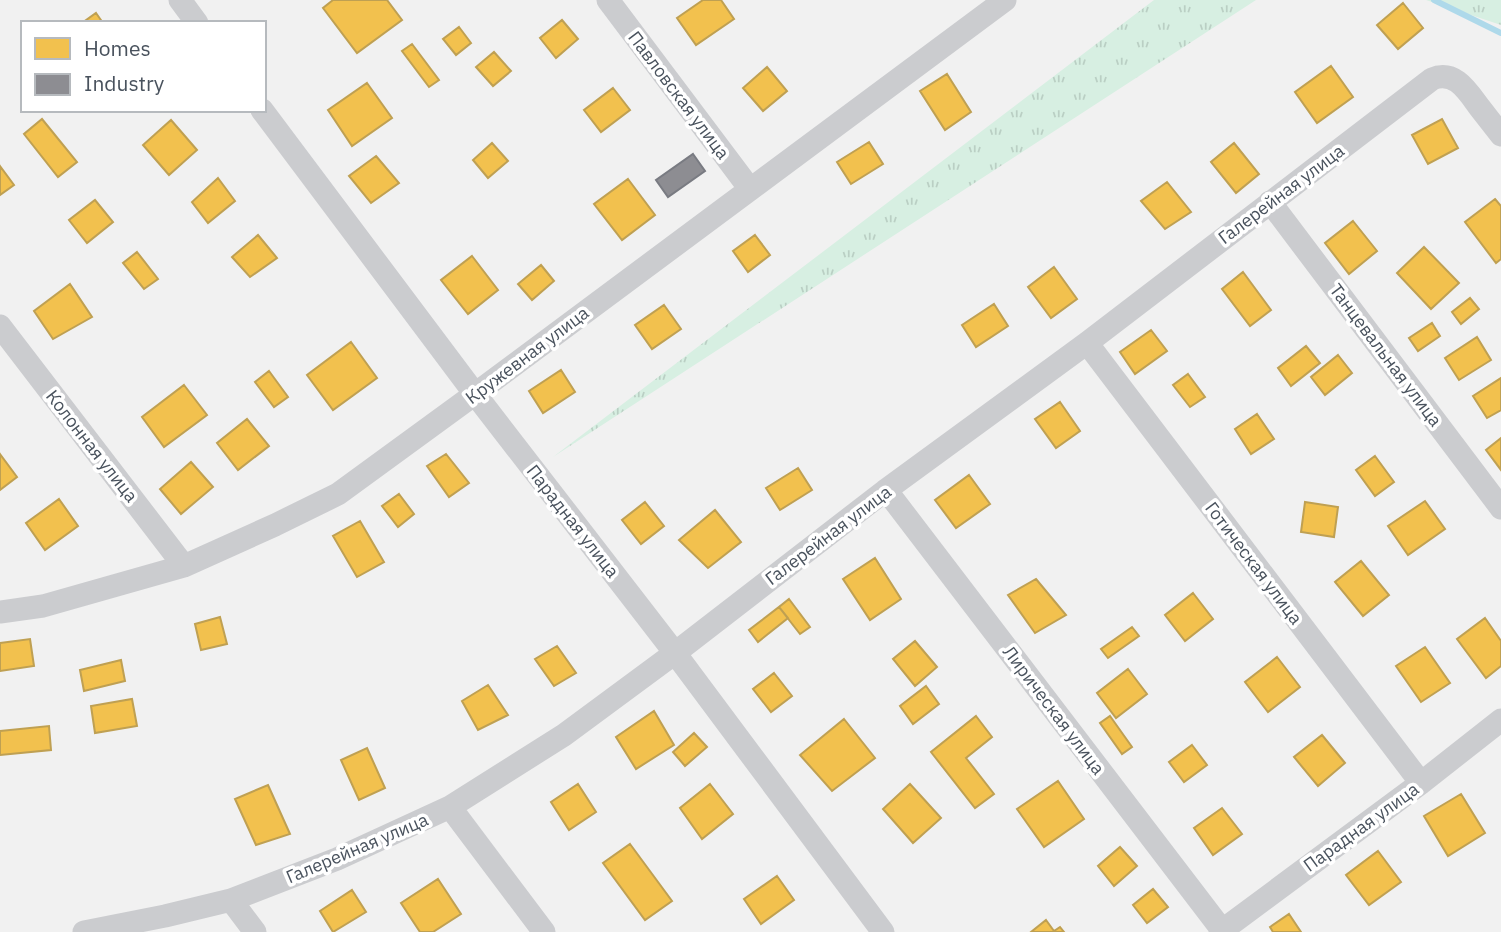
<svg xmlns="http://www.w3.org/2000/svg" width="1501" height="932" viewBox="0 0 1501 932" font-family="'IBM Plex Sans',sans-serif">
<defs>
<pattern id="grass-tufts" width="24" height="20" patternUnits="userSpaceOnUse" patternTransform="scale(1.75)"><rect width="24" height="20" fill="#d7efe2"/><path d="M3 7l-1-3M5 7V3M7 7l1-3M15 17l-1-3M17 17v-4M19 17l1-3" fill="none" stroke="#bacfc4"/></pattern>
</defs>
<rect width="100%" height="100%" fill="#f1f1f1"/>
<path fill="url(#grass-tufts)" d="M1154,0H1256L553,457Z
M1426,0H1501V25Z"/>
<path fill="#f2c14e" stroke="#bfa052" stroke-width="2" d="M333,0H387L402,20L357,53L323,8Z
M703,0H721L734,19L696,45L677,18Z
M1403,3L1423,28L1398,49L1377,25Z
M96,13L103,23H82Z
M562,20L578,39L556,58L540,38Z
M459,27L471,43L456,55L443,39Z
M412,44L439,80L429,87L402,51Z
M494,52L511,71L493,86L476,67Z
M1331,66L1353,97L1317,123L1295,92Z
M767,67L787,91L763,111L743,88Z
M947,74L971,112L945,130L920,91Z
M367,83L392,118L352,146L328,110Z
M613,88L630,110L601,132L584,110Z
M42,119L77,162L58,177L24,134Z
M1442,119L1458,148L1428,164L1412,135Z
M171,120L197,150L169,175L143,145Z
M869,142L883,164L851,184L837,162Z
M492,143L508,161L488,178L473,160Z
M1234,143L1259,174L1236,193L1211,162Z
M376,156L399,183L371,203L349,176Z
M0,166L14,185L0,195Z
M218,178L235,201L208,223L192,202Z
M628,179L655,215L622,240L594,204Z
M1167,182L1191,212L1165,229L1141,201Z
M1495,199L1501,206V259L1496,263L1465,222Z
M95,200L113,222L87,243L69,220Z
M1353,221L1377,251L1349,274L1325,243Z
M258,235L277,258L250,277L232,257Z
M755,235L770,255L748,272L733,251Z
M1424,247L1459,283L1431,309L1397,273Z
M137,252L158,279L144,289L123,263Z
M472,256L498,290L468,314L441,280Z
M541,265L554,281L532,300L518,284Z
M1054,267L1077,299L1051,318L1028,287Z
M1243,272L1271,310L1250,326L1222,289Z
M70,284L92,317L53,339L34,311Z
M1470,298L1479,309L1461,324L1452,312Z
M994,304L1008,326L976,347L962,325Z
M664,305L681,329L652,349L635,325Z
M1432,323L1440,336L1418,351L1409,338Z
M1151,330L1167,351L1135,374L1120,352Z
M1477,337L1491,360L1459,380L1445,358Z
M351,342L377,378L333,410L307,375Z
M1306,346L1320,363L1291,386L1278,368Z
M1338,355L1352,373L1325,395L1311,377Z
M561,370L575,392L543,413L529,391Z
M269,371L288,397L274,407L255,382Z
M1188,374L1205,397L1190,407L1173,385Z
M1501,378V410L1487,418L1473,396Z
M184,385L207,415L164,447L142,417Z
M1060,402L1080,431L1056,448L1035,419Z
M1257,414L1274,439L1251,454L1235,429Z
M247,419L269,446L238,470L217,443Z
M1501,438V470L1486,450Z
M0,454L17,477L0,490Z
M446,454L469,483L449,497L427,466Z
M1375,456L1394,482L1375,496L1356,470Z
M191,462L213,487L181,514L160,489Z
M798,468L812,490L780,510L766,488Z
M969,475L990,504L956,528L935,500Z
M399,494L414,514L398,527L382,506Z
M59,499L78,526L45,550L26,523Z
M1425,501L1445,529L1408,555L1388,526Z
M645,502L664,526L641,544L622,520Z
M1305,502L1338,507L1334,537L1301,532Z
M715,510L741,542L708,568L679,540Z
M360,521L384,562L357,577L333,536Z
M875,558L901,599L870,620L843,579Z
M1361,561L1389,595L1363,616L1335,582Z
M1036,579L1066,615L1035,633L1008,595Z
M1193,593L1213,619L1185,641L1165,615Z
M789,599L810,627L800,634L779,607Z
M779,607L788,618L758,642L749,630Z
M220,617L227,644L201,650L195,624Z
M1485,618L1501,641V666L1486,678L1457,639Z
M1132,627L1139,636L1108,658L1101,649Z
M30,639L34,666L0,671V643Z
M915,641L937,667L915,686L893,659Z
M557,646L576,673L554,686L535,659Z
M1425,647L1450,683L1421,702L1396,666Z
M1277,657L1300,687L1268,712L1245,682Z
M121,660L125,681L84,691L80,670Z
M1128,669L1147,694L1116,718L1097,693Z
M774,673L792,696L771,712L753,689Z
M488,685L508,715L478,730L462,701Z
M926,686L939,704L913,724L900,706Z
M132,699L137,726L95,733L91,706Z
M654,711L674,745L636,769L616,737Z
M976,716L992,737L966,758L994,794L975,808L931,752Z
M1110,716L1132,747L1122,754L1100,723Z
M844,719L875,758L832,791L800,755Z
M49,726L51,750L0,755V731Z
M694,733L707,747L685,766L673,752Z
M1322,735L1345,763L1318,786L1294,757Z
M1192,745L1207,765L1184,782L1169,762Z
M367,748L385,788L359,800L341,760Z
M1058,781L1084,819L1044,847L1017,809Z
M578,784L596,812L569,830L551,802Z
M710,784L733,814L702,839L680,808Z
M910,784L941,818L913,843L883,809Z
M268,785L290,834L256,845L235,799Z
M1461,794L1485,833L1448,856L1424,816Z
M1222,808L1242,834L1213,855L1194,828Z
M630,844L672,901L645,920L603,863Z
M1120,847L1137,866L1114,886L1098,866Z
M1378,851L1401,882L1369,905L1346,875Z
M777,876L794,900L761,924L744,899Z
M438,879L461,914L433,932H420L401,903Z
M1153,889L1168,907L1147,923L1133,905Z
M352,890L366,912L333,932L320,911Z
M1289,914L1301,932H1273L1270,927Z
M1046,920L1054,931L1060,927L1064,932H1031Z"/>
<path fill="#8d8d92" stroke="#797b82" stroke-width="2" d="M693,154L705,171L668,197L656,180Z"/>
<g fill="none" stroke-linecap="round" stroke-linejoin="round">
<path stroke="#aed9ea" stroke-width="6" d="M1434,0L1501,33"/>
<path stroke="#cbcccf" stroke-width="23" d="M180,0L197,23
M608,0L750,189
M262,110L475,394L675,653L883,932
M1270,202L1501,508
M0,326L184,566
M1087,343L1421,783
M886,490L1222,930
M0,612L43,606L184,566L275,525L338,494L475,394L1005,0
M450,807L544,932
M231,900L255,932
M84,932L165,916L231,900L337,859L450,807L564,735L675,653L886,490L1087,343L1432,79C1455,69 1468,92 1480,108C1487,117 1494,126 1501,135
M1220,932L1421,783L1501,720"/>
</g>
<g text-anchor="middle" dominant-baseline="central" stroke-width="7" stroke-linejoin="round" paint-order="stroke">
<g font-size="18" fill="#49525d" stroke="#fff">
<text transform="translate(679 95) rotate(53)">Павловская улица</text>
<text transform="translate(1281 194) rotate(-37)">Галерейная улица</text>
<text transform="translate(527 355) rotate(-37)">Кружевная улица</text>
<text transform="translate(1386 355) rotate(53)">Танцевальная улица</text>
<text transform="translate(92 446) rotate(52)">Колонная улица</text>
<text transform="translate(573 521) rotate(52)">Парадная улица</text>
<text transform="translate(828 535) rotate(-37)">Галерейная улица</text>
<text transform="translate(1254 563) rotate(53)">Готическая улица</text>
<text transform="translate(1054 710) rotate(53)">Лирическая улица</text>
<text transform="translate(1361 827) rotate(-36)">Парадная улица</text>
<text transform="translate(357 848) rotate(-23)">Галерейная улица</text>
</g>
</g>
<rect x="21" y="21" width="245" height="91" fill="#ffffff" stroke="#b6babe" stroke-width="2"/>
<rect x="35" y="38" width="35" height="21" fill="#f2c14e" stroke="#b6babe" stroke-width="2"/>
<text x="84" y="56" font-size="21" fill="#49525d">Homes</text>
<rect x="35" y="74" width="35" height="21" fill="#8d8d92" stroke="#b6babe" stroke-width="2"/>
<text x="84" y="91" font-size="21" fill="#49525d">Industry</text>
</svg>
